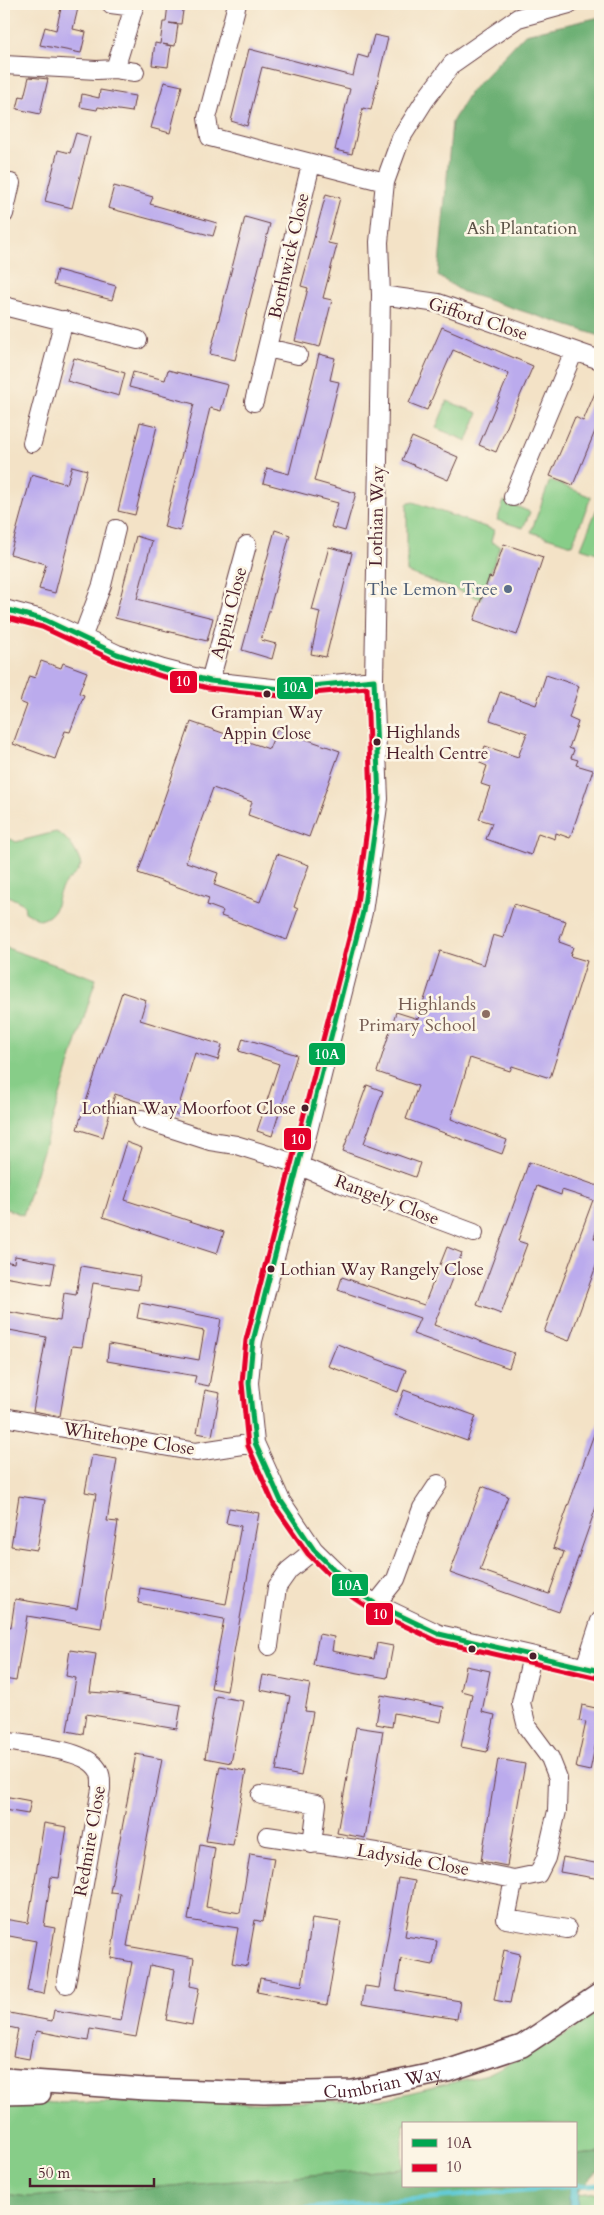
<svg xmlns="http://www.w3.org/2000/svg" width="604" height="2215" viewBox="0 0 604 2215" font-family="Cardo,serif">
<rect width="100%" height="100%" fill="#fcf5e5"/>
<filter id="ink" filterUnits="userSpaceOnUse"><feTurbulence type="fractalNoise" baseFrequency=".02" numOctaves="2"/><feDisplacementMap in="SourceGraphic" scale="10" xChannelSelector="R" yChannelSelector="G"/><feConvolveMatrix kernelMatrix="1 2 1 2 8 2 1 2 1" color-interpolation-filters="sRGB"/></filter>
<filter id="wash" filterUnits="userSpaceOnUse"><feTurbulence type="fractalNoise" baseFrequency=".0096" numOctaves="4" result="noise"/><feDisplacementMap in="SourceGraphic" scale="20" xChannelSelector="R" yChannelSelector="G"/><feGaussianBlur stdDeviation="1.12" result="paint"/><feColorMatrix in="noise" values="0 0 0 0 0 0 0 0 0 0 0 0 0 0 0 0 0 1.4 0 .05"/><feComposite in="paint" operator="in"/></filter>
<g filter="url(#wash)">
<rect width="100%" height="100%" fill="#f3e2c6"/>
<path fill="#87cd88" stroke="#68765a" d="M447,401L478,413L467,441L436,428Z
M550,480L591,497L572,545L531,532Z
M504,501L530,512L523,528L497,520Z
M600,501V554L581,548Z
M413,502L494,530L491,542L500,546L481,599L407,572V504Z
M56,832C69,838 77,852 81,865C76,877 69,877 63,886C53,900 61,914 40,920L25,912L24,904L4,894V845L6,840L11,839L16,842Z
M4,947L96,979L23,1215L4,1208Z
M600,2007V2153L575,2155V2124H403V2168L29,2197L4,2194V2103L270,2102L388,2098L488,2074L575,2029Z
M600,2192V2211H570L576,2194Z"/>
<path fill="#6db074" stroke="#5c6850" d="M600,17V336L463,292L438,276L452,122L470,92L525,34Z
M600,2153V2168L576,2194L570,2211H4V2194L29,2197L403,2168V2186H575V2155Z"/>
<path fill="#5bc8d3" stroke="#52747f" d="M578,2186L577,2211H569V2187Z"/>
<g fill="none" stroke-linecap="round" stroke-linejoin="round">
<path stroke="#5bc8d3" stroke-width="5" d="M277,2211L600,2184"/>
</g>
<g id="blocks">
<path fill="#bbabed" d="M62,4H79L73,29L86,32L81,53L40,45L45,27L56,30Z
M168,4H184L181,24L169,23L178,25L175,46L162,44L171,46L168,67L152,65L155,43L160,44L163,22H166Z
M374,35L388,38L371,110L363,108L352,154L335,150L350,89L262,67L247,126L231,121L249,49L353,76L358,55L368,58Z
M29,77L48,79L40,114L17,109L20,96L24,97Z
M164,82L182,86L170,133L151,128Z
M100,90L135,96L132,112L98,107L97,110L80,107L82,94L99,98Z
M76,133L90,137L72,208L45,201L58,150L70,153Z
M114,186L153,197L150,204L217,223L213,236L108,208Z
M326,194L340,198L328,243L337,245L323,298L332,300L320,347L295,341L308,288L301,286Z
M245,217L270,224L235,360L210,354Z
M57,270L116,286L112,300L53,285Z
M442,327L533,366L496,452L479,445L509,374L453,350L427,410L409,403Z
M319,354L335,358L330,380L339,382L314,481L356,493L345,531L331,527L338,503L263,483L267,468L289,474Z
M74,358L125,373L119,396L67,381Z
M168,370L228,385L221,411L210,408L180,531L164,527L194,404L129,387L133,372L165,380Z
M600,381V419L573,485L550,476L575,417L583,421Z
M140,422L157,426L135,515L118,511Z
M412,437L458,457L448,480L402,460Z
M72,466L87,470L55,593L39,589L46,564L10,554L32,474L67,484Z
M275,530L290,535L261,640L276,644L272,659L242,650Z
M136,536L152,541L137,599L213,618L207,641L115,618Z
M504,544L543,557L517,635L474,620L489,577L492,578Z
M329,547L352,553L326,657L311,654L320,612L312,610Z
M41,661L61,668L63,663L87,672L79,693L84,695L70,732L65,731L55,759L13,744L27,705L20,702L29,676L35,678Z
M546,675L579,686L569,718L578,722L569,748L574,750L571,758L578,760L576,765L593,770L570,838L556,833L555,839L538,833L531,855L486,839L492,823L479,819L490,787L481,784L487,766L480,763L485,746L518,757L527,733L490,720L500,692L536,705Z
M191,722L269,749L277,729L340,751L309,837L248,815L252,802L213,788L186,862L218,873L214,885L260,902L277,854L309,865L294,907L298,909L287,940L221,916L223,911L207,905L209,898L138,873Z
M514,904L566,921L559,942L573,947L570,956L587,961L550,1078L512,1066L510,1071L470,1058L451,1119L507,1140L502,1154L406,1119L418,1086L377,1072L396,1012L418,1019L440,951L484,965L493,935L503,938Z
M122,992L146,1000L140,1020L222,1045L218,1060L195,1053L180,1102L186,1103L182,1116L115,1094L103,1137L77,1129Z
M243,1038L297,1055L272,1136L257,1131L279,1064L239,1051Z
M367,1085L383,1091L364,1143L420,1163L415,1177L343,1151Z
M126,1142L142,1148L125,1200L224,1232L217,1254L103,1217Z
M529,1162L598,1186L600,1184V1219L594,1238L600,1240V1255L569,1341L544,1332L593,1200L562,1190L561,1195L537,1186L518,1241L527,1244L501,1314L477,1305Z
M447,1247L462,1253L434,1325L514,1353L509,1368L413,1334L420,1318L338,1290L342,1277L424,1305Z
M15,1256L55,1263L51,1285L4,1277V1261L14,1263Z
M81,1266L140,1276L138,1290L93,1283L82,1347L72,1346L60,1416L33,1411L46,1337L4,1329V1311L60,1321L64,1293L76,1295Z
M140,1303L221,1319L209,1386L194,1383L196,1376L107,1361L109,1344L199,1360L204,1331L137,1318Z
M337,1344L406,1370L398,1392L328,1366Z
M205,1390L220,1393L212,1436L197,1433Z
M404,1390L476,1416L467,1441L395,1415Z
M598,1423L600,1424V1496L559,1612L450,1573L482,1486L508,1496L480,1570L549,1594L564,1552L553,1548Z
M92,1455L117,1459L107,1521L118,1522L101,1628L27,1616L16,1681L4,1679V1625L11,1627L15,1599L77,1609L96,1494L85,1492Z
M19,1496L45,1500L37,1550L11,1546Z
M229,1508L259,1513L227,1691L211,1688L224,1619L138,1603L140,1588L226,1604L241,1526L226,1523Z
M319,1634L334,1637L332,1651L374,1659L377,1643L393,1646L387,1678L313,1665Z
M70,1650L96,1654L90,1692L117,1694L181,1705L177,1729L86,1714L83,1734L67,1731L76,1678L66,1676Z
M466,1666L490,1671L482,1712L495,1715L487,1752L461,1747L472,1694L461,1691Z
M263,1675L310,1684L305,1711L313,1712L301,1776L276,1771L290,1696L260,1690Z
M381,1695L444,1707L441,1722L394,1713L392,1727L376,1724Z
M216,1696L243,1701L231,1763L205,1758Z
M582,1705L600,1709V1723L590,1771L576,1768L586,1722L579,1721Z
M356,1727L383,1731L365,1838L337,1833Z
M136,1754L162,1759L127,1946L194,1958L190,1986L199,1988L192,2025L166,2020L175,1970L150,1965L136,2037L90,2029L88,2041L37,2031L32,2042L29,2059L13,2056L18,2029L4,2026V2012L52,2021L54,2010L121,2021L132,1962L111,1958L120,1893L110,1892Z
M498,1759L525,1764L507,1866L481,1861Z
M220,1766L246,1771L233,1845L206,1841Z
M4,1796L31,1801L28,1814L4,1810Z
M44,1823L67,1827L59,1878L51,1877L44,1926L55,1928L44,1994L27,1991L36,1941L4,1935V1919L28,1923Z
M200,1845L215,1848L206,1907L240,1913L250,1854L274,1858L263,1922L255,1920L247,1966L232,1963L238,1928L188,1920Z
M563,1857L600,1864V1879L560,1872Z
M398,1878L415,1881L405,1936L437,1941L433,1965L401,1959L396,1990L460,2001L457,2019L362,2004L365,1986L379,1988Z
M312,1918L341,1922L327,2005L257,1992L260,1978L302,1986Z
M504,1950L520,1954L510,2003L494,2000Z"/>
</g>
</g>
<g filter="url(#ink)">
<use href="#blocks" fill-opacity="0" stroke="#633c42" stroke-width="1"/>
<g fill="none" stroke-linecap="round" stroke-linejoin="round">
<defs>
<path id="minor" d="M237,4L207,118L210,137L385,182
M569,4L518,18L452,64L425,100L401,138L385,182L379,242L381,295L374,680L379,799L363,912L299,1167L253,1341L249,1383L255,1443L281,1501L314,1550L357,1592L376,1604L439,1634L600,1671
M4,65L97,70L115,69L134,7L111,4
M115,69L135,72
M4,214L11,183
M381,295L438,303L600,360
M4,306L138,340
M267,348L298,355
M254,402L311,164
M32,443L64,320
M513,497L574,351
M4,609L45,620L117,654L163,669L210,681L281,689L374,680
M82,638L102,585L116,529
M210,681L247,545
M142,1119L210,1141L236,1145L291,1162L340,1183L474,1233
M4,1417L196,1452L255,1443
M376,1604L396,1579L422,1508L438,1484
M269,1646L277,1587L289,1570L314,1550
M585,1667L600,1621
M4,1741C27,1745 82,1749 96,1767C102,1774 101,1781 101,1789L66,1984
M261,1795L317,1804L312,1844
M267,1836L377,1852L514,1879L538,1874L546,1858L557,1811L558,1778L550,1758L527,1727L521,1703L532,1656
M514,1879L506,1919L567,1929"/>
<g id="tertiary">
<path id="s1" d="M4,2079L145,2089L264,2093L353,2091L447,2071L522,2046L600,1994"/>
<path d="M4,2094L40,2093"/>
</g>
</defs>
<use href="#minor" stroke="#633c42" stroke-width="20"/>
<use href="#tertiary" stroke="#633c42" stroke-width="24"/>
<use href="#minor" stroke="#fff" stroke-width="18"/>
<use href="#tertiary" stroke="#fff" stroke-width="21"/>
<defs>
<path id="bus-1" d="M4,609L45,620L117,654L163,669L210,681L281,689L374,680L379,799L363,912L253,1341L249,1383L255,1443L281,1501L314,1550L357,1592L376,1604L439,1634L600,1671"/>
<path id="bus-2" d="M4,617L42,627L115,661L161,676L208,688L281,696L367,688L371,799L356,911L246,1340L242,1383L248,1446L274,1505L308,1554L352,1597L373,1611L437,1641L598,1678"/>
</defs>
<use href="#bus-1" stroke="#fcf5e5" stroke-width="9"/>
<use href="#bus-2" stroke="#fcf5e5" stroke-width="9"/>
<use href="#bus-1" stroke="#00a651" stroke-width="5"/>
<use href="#bus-2" stroke="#e4002b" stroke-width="5"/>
</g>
</g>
<circle fill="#5c6f8a" stroke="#fcf5e5" stroke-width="2" cx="508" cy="589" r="5"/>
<g fill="#4a1f2b" stroke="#fcf5e5" stroke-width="2">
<circle cx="267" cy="694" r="4.5"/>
<circle cx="377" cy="742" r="4.5"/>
<circle cx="305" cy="1108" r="4.5"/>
<circle cx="271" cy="1269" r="4.5"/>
<circle cx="472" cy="1649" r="4.5"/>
<circle cx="533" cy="1656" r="4.5"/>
</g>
<circle fill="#8d6e63" stroke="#fcf5e5" stroke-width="2" cx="486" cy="1014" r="5"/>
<g text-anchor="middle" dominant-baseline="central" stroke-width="5" stroke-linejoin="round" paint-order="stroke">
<g font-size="17" fill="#4a1f2b" stroke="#fcf5e5" text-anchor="start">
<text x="267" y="712" text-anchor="middle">Grampian Way<tspan x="267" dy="21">Appin Close</tspan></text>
<text x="386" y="732">Highlands<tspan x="386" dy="21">Health Centre</tspan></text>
<text x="296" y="1108" text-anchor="end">Lothian Way Moorfoot Close</text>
<text x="280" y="1269">Lothian Way Rangely Close</text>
</g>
<g font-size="18" fill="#5c5347" stroke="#fcf5e5">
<text x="522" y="228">Ash Plantation</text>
</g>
<g font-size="18" fill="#4a1f2b" stroke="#fcf5e5">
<text transform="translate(289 256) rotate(-77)">Borthwick Close</text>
<text transform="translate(478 319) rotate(18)">Gifford Close</text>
<text transform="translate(377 516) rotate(-89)">Lothian Way</text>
<text transform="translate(229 613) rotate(-75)">Appin Close</text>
<text transform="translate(387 1200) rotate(21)">Rangely Close</text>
<text transform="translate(129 1439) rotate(9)">Whitehope Close</text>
<text transform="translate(90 1841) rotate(-80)">Redmire Close</text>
<text transform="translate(413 1860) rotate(10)">Ladyside Close</text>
<text stroke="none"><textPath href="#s1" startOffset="380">Cumbrian Way</textPath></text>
</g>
<g font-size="18" fill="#4e5e75" stroke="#fcf5e5" text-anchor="end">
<text x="498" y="589">The Lemon Tree</text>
</g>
<g font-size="18" fill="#785e54" stroke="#fcf5e5" text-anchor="end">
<text x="476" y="1004">Highlands<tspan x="476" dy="21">Primary School</tspan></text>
</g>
</g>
<g stroke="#fcf5e5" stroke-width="2">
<rect x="169" y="670" width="29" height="24" rx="5" fill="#e4002b"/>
<rect x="276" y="676" width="38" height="24" rx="5" fill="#00a651"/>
<rect x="308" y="1042" width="38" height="24" rx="5" fill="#00a651"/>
<rect x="283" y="1127" width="29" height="24" rx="5" fill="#e4002b"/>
<rect x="331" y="1573" width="38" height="24" rx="5" fill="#00a651"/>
<rect x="365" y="1602" width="29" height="24" rx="5" fill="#e4002b"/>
</g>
<g font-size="14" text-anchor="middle" font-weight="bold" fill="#fff">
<text x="183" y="686">10</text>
<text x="295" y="692">10A</text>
<text x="327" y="1059">10A</text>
<text x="298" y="1144">10</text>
<text x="350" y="1590">10A</text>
<text x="380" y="1619">10</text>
</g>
<rect width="604" height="2215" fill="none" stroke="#fcf5e5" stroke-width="20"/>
<rect x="402" y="2122" width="175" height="65" fill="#fcf5e5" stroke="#b59f9b"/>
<rect x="412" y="2139" width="25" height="8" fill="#00a651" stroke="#b59f9b"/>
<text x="446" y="2148" font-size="15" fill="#4a1f2b">10A</text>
<rect x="412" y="2164" width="25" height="8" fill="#e4002b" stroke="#b59f9b"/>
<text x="446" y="2172" font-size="15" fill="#4a1f2b">10</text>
<path d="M30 2178v8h124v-8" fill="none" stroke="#4a1f2b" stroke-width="2.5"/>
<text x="38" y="2178" font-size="15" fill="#4a1f2b" stroke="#fcf5e5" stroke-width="4" paint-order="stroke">50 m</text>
</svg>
